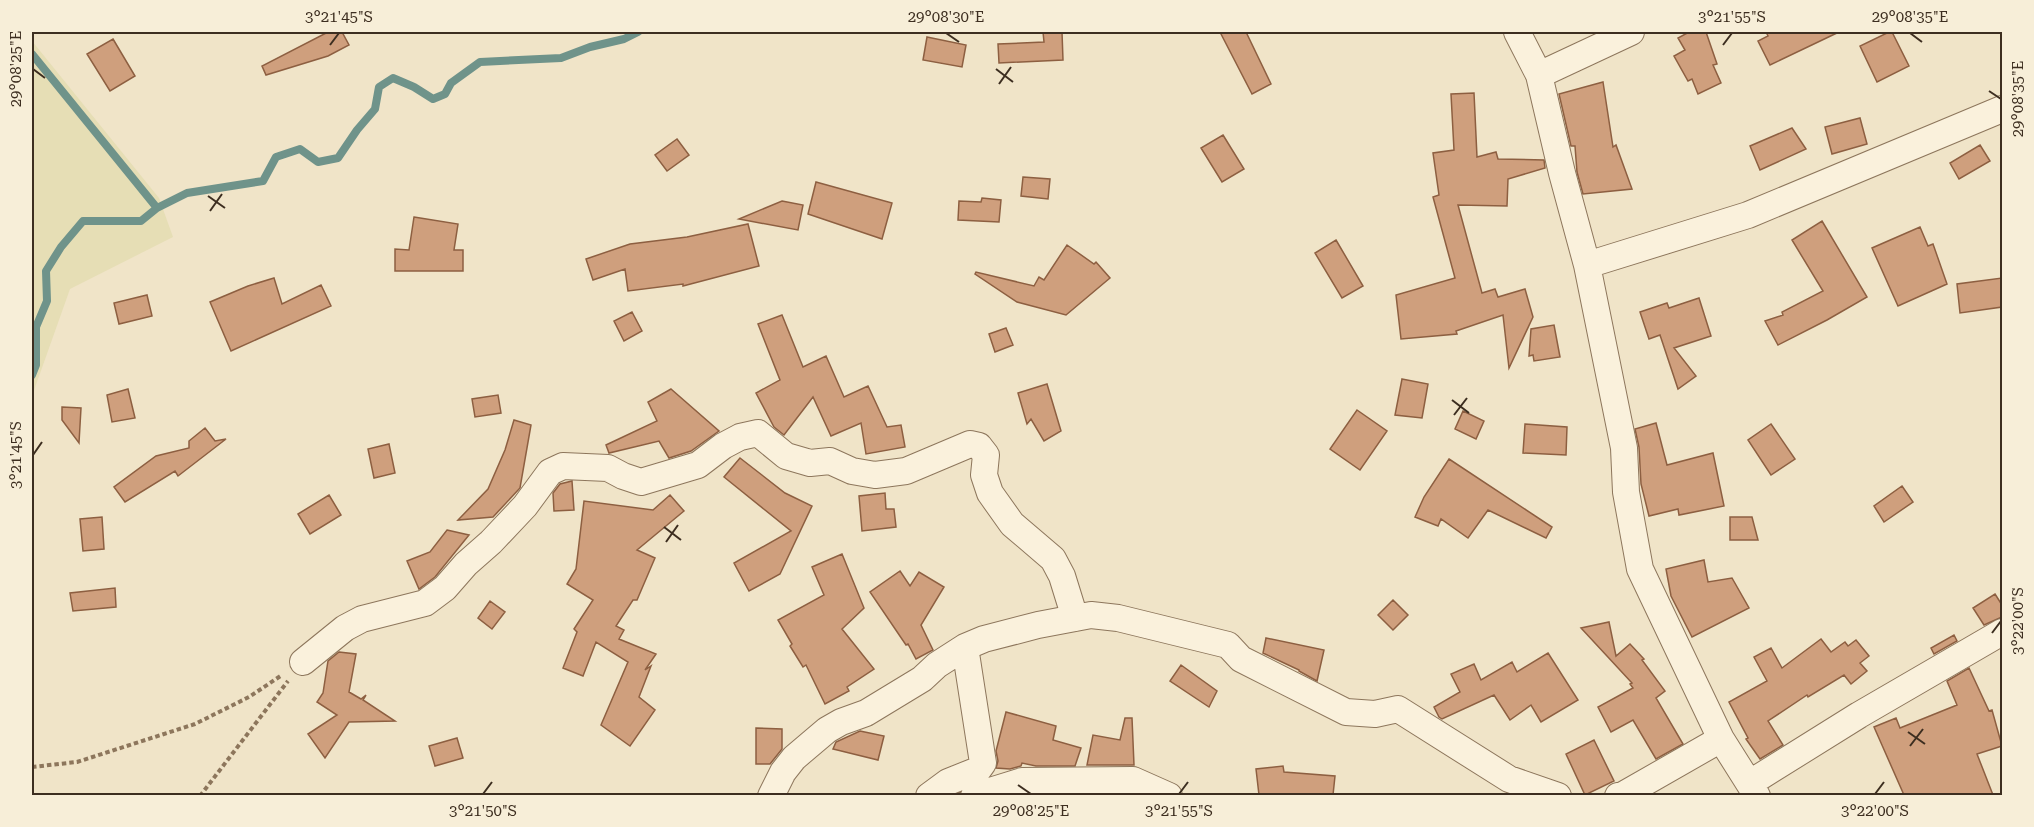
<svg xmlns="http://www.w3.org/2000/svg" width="2034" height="827" viewBox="0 0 2034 827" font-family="'Roboto Serif',serif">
<rect width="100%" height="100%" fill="#f0e4c8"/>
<path fill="#e6deb5" d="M32,41L159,198L173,237L70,289L32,396Z"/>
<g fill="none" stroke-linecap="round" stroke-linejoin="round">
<path stroke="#6f938a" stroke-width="8" d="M32,54L157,208
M32,375L36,365V327L47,301L46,271L61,247L83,221H141L157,208L187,193L263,181L276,157L300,149L318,162L338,158L357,130L375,109L379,87L393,78L414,87L433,99L445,94L451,83L480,62L561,58L590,47L624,39L638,32"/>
</g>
<path fill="#cf9f7d" stroke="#8d5f41" stroke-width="1.5" d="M328,32H342L349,45L328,56L266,75L262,66Z
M1043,32H1062L1063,60L999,63L998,44L1044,42Z
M1220,32H1246L1271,84L1252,94Z
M1689,32H1706L1717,64L1713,65L1721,83L1698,94L1692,79L1688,81L1674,56L1685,50L1678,38Z
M1766,32H1839L1770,65L1758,41L1768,36Z
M1889,32H1892L1909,66L1877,82L1860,46Z
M927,37L966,45L962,67L923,60Z
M113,39L135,76L110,91L87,54Z
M1603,82L1613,147L1616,145L1632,189L1583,194L1577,172L1575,146H1571L1559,94Z
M1474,93L1477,157L1496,152L1498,159L1544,160L1545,168L1508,179L1507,206L1458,205L1482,293L1495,289L1498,297L1525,289L1533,317L1509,368L1503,315L1456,331L1457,334L1401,339L1396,295L1455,278L1433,197L1439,195L1433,153L1454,150L1451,94Z
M1860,118L1867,144L1832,154L1825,127Z
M1792,128L1806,149L1760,170L1750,146Z
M1223,135L1244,169L1222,182L1201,148Z
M677,139L689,155L667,171L655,155Z
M1980,145L1990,161L1959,179L1950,163Z
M1023,177L1050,179L1048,199L1021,196Z
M816,182L892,203L882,239L808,214Z
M982,198L1001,200L999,222L958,220L959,201L981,202Z
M782,201L803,205L798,230L739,219Z
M414,217L458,224L454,250H463V271H395V249L409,250Z
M1822,221L1867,297L1827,320L1778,345L1765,321L1783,315L1782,312L1823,291L1792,240Z
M748,224L759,266L683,286V284L628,291L625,269L593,280L586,259L630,244L687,237Z
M1920,227L1928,246L1933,244L1947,284L1898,306L1872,248Z
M1336,240L1363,286L1342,298L1315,253Z
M1067,245L1094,264L1096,262L1110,278L1066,315L1017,302L975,274L976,272L1034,286L1039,277L1044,280Z
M274,278L282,304L321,285L331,306L231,351L210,302L248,286Z
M2002,278V307L1960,313L1957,284Z
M147,295L152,316L119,324L114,303Z
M1699,298L1711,336L1674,348L1696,376L1678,389L1660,335L1649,339L1640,312L1667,303L1669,308Z
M632,312L642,331L624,341L614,321Z
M782,315L803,367L826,356L844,397L868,386L887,427L901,425L905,447L866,454L861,423L831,436L813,397L784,435L774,427L756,393L780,380L758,324Z
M1554,325L1560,357L1534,361L1533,355L1529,356L1531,329Z
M1006,328L1013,345L995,352L989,334Z
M1402,379L1428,384L1422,418L1395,415Z
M1047,384L1061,431L1044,441L1031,419L1027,424L1018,393Z
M128,389L135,418L112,422L107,395Z
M671,389L719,431L691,451L669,458L659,441L609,453L606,445L657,421L648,402Z
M498,395L501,413L475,417L472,399Z
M62,407L81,408L79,443L62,420Z
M1357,410L1387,431L1360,470L1330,449Z
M1463,411L1484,421L1476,439L1455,429Z
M514,420L531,425L520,488L493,517L458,520L488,489L505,450Z
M1656,423L1667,465L1713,453L1724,506L1679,515L1678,509L1649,516L1641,484L1639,447L1635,429Z
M1525,424L1567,427L1566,455L1523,453Z
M1771,424L1795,459L1771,475L1748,440Z
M205,428L215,441L226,439L178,476L175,471L125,502L114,487L156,456L189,448V441Z
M389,444L395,473L374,478L368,449Z
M740,458L785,493L812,506L780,574L749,591L734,563L791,531L724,477Z
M1449,459L1552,527L1546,538L1488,510L1468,538L1441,519L1438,526L1415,517L1424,497Z
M572,481L574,510L554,511L553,493L560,484Z
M1902,486L1913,502L1884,522L1874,506Z
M885,493L886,509H894L896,527L862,531L859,496Z
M329,495L341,515L310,534L298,514Z
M670,495L684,511L637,550L655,558L637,600H633L616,626L624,630L619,639L656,654L645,670L651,666L639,697L655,710L630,746L601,725L628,662L596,642L583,676L563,668L577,632L574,629L593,600L567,584L576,569L584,501L653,510Z
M102,517L104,549L83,551L80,519Z
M1730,517H1752L1758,540H1730Z
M447,530L469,535L435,577L419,589L407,561L430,552Z
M842,554L864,608L842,629L874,669L847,687L849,691L825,704L806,665L803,667L790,646L792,644L778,620L824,595L812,567Z
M1704,560L1708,582L1732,578L1749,608L1692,637L1671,596L1666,569Z
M900,571L910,586L919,572L944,587L921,625L933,650L916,659L908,644L906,645L870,592Z
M115,588L116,607L73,611L70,593Z
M1995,594L2002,605V617L1984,625L1973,608Z
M1393,600L1408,615L1393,630L1378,615Z
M490,601L505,612L492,629L478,618Z
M1609,622L1616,656L1630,644L1644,659L1642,660L1665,691L1656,698L1683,744L1656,759L1633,720L1611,732L1598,707L1633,688L1630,684L1632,683L1581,628Z
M1954,635L1957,641L1934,654L1931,648Z
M1266,638L1324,650L1317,681L1299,671V670L1263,653Z
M1821,639L1831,652L1845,642L1848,646L1856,640L1869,656L1860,663L1867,671L1851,684L1844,675L1808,697L1807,695L1768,721L1783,745L1760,759L1746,739L1748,738L1729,702L1767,681L1754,657L1771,648L1782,668Z
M339,652L356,654L349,692L361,699L366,695L363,700L395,721L349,722L325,758L308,734L337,715L317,702L323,693L328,661Z
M1548,653L1578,700L1541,722L1531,705L1510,720L1494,695L1442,719L1439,717L1434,707L1460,692L1451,674L1474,664L1481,680L1512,662L1517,672Z
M1181,665L1217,691L1209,707L1170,681Z
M1969,668L1989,711L1992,710L2002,746L1977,754L1993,795H1904L1874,727L1896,718L1900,728L1957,705L1947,681Z
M1006,712L1056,726L1053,740L1081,748L1075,766H1036L1022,763L1021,766L1010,769L996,768L998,761L996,751Z
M1125,718H1132L1134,765H1087L1093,735L1120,740Z
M756,728L782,729V749L770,764H756Z
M860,731L884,736L878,760L833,749L836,742Z
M457,738L463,758L435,766L429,746Z
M1594,740L1614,781L1585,795L1566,754Z
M1283,766L1284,772L1335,776L1333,795H1259L1256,769Z"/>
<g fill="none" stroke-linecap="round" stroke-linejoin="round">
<defs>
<path id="minor" d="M1517,32L1539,75L1562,173L1587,265L1624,448L1626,492L1640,569L1721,739L1757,796
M1539,75L1631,32
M1587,265L1748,215L2002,109
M303,662L345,628L362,619L425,603L445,588L466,564L491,542L525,506L550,472L563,466L608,468L623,476L641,482L698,465L723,446L740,437L758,433L786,456L810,463L830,461L852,471L875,475L906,471L970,444L979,446L986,455L984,475L990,493L1012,524L1053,559L1062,576L1075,618
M1750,783L1859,715L2002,632
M771,796L783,772L794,758L827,730L841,722L866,713L922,679L937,665L965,647L984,639L1038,625L1091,615L1118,618L1228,645L1241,659L1346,712L1375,714L1398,709L1509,779L1558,796
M929,796L948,782L978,770L983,763L965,647
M974,796L1022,781L1133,780L1169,796
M1618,796L1623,795L1721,739"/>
</defs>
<use href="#minor" stroke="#8d765c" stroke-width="28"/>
<path stroke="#8d765c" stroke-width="4" stroke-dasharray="4.5 3" stroke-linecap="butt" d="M32,767L77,762L195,724L249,697L282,675
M200,796L288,681"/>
<use href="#minor" stroke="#faf1dc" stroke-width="26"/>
</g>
<path fill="none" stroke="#3d2e20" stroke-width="2" d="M946,33L959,42M1910,33L1922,42M330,45L339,33M1723,45L1732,33M33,69L45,78M996,69L1013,82M999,84L1011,67M1989,91L2001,99M208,196L225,208M210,211L222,194M1452,400L1469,413M1454,415L1467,398M33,455L42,442M664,527L681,540M666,542L678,525M1992,633L2001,621M1908,732L1925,744M1910,746L1923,729M1018,785L1031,794M483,794L492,782M1179,794L1188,782M1875,794L1884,782"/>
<rect width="2034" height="827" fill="none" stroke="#f7eed8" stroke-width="66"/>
<rect x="33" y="33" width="1968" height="761" fill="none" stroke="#3d2e20" stroke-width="2"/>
<g font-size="15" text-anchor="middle" fill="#3d2e20">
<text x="339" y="22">3°21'45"S</text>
<text x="946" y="22">29°08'30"E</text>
<text x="1732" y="22">3°21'55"S</text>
<text x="1910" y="22">29°08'35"E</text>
<text transform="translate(16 69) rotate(-90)" y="5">29°08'25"E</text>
<text transform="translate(2018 99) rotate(-90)" y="5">29°08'35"E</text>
<text transform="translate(16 455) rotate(-90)" y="5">3°21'45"S</text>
<text transform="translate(2018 621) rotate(-90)" y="5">3°22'00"S</text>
<text x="483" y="816">3°21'50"S</text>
<text x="1031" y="816">29°08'25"E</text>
<text x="1179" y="816">3°21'55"S</text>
<text x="1875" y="816">3°22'00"S</text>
</g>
</svg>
